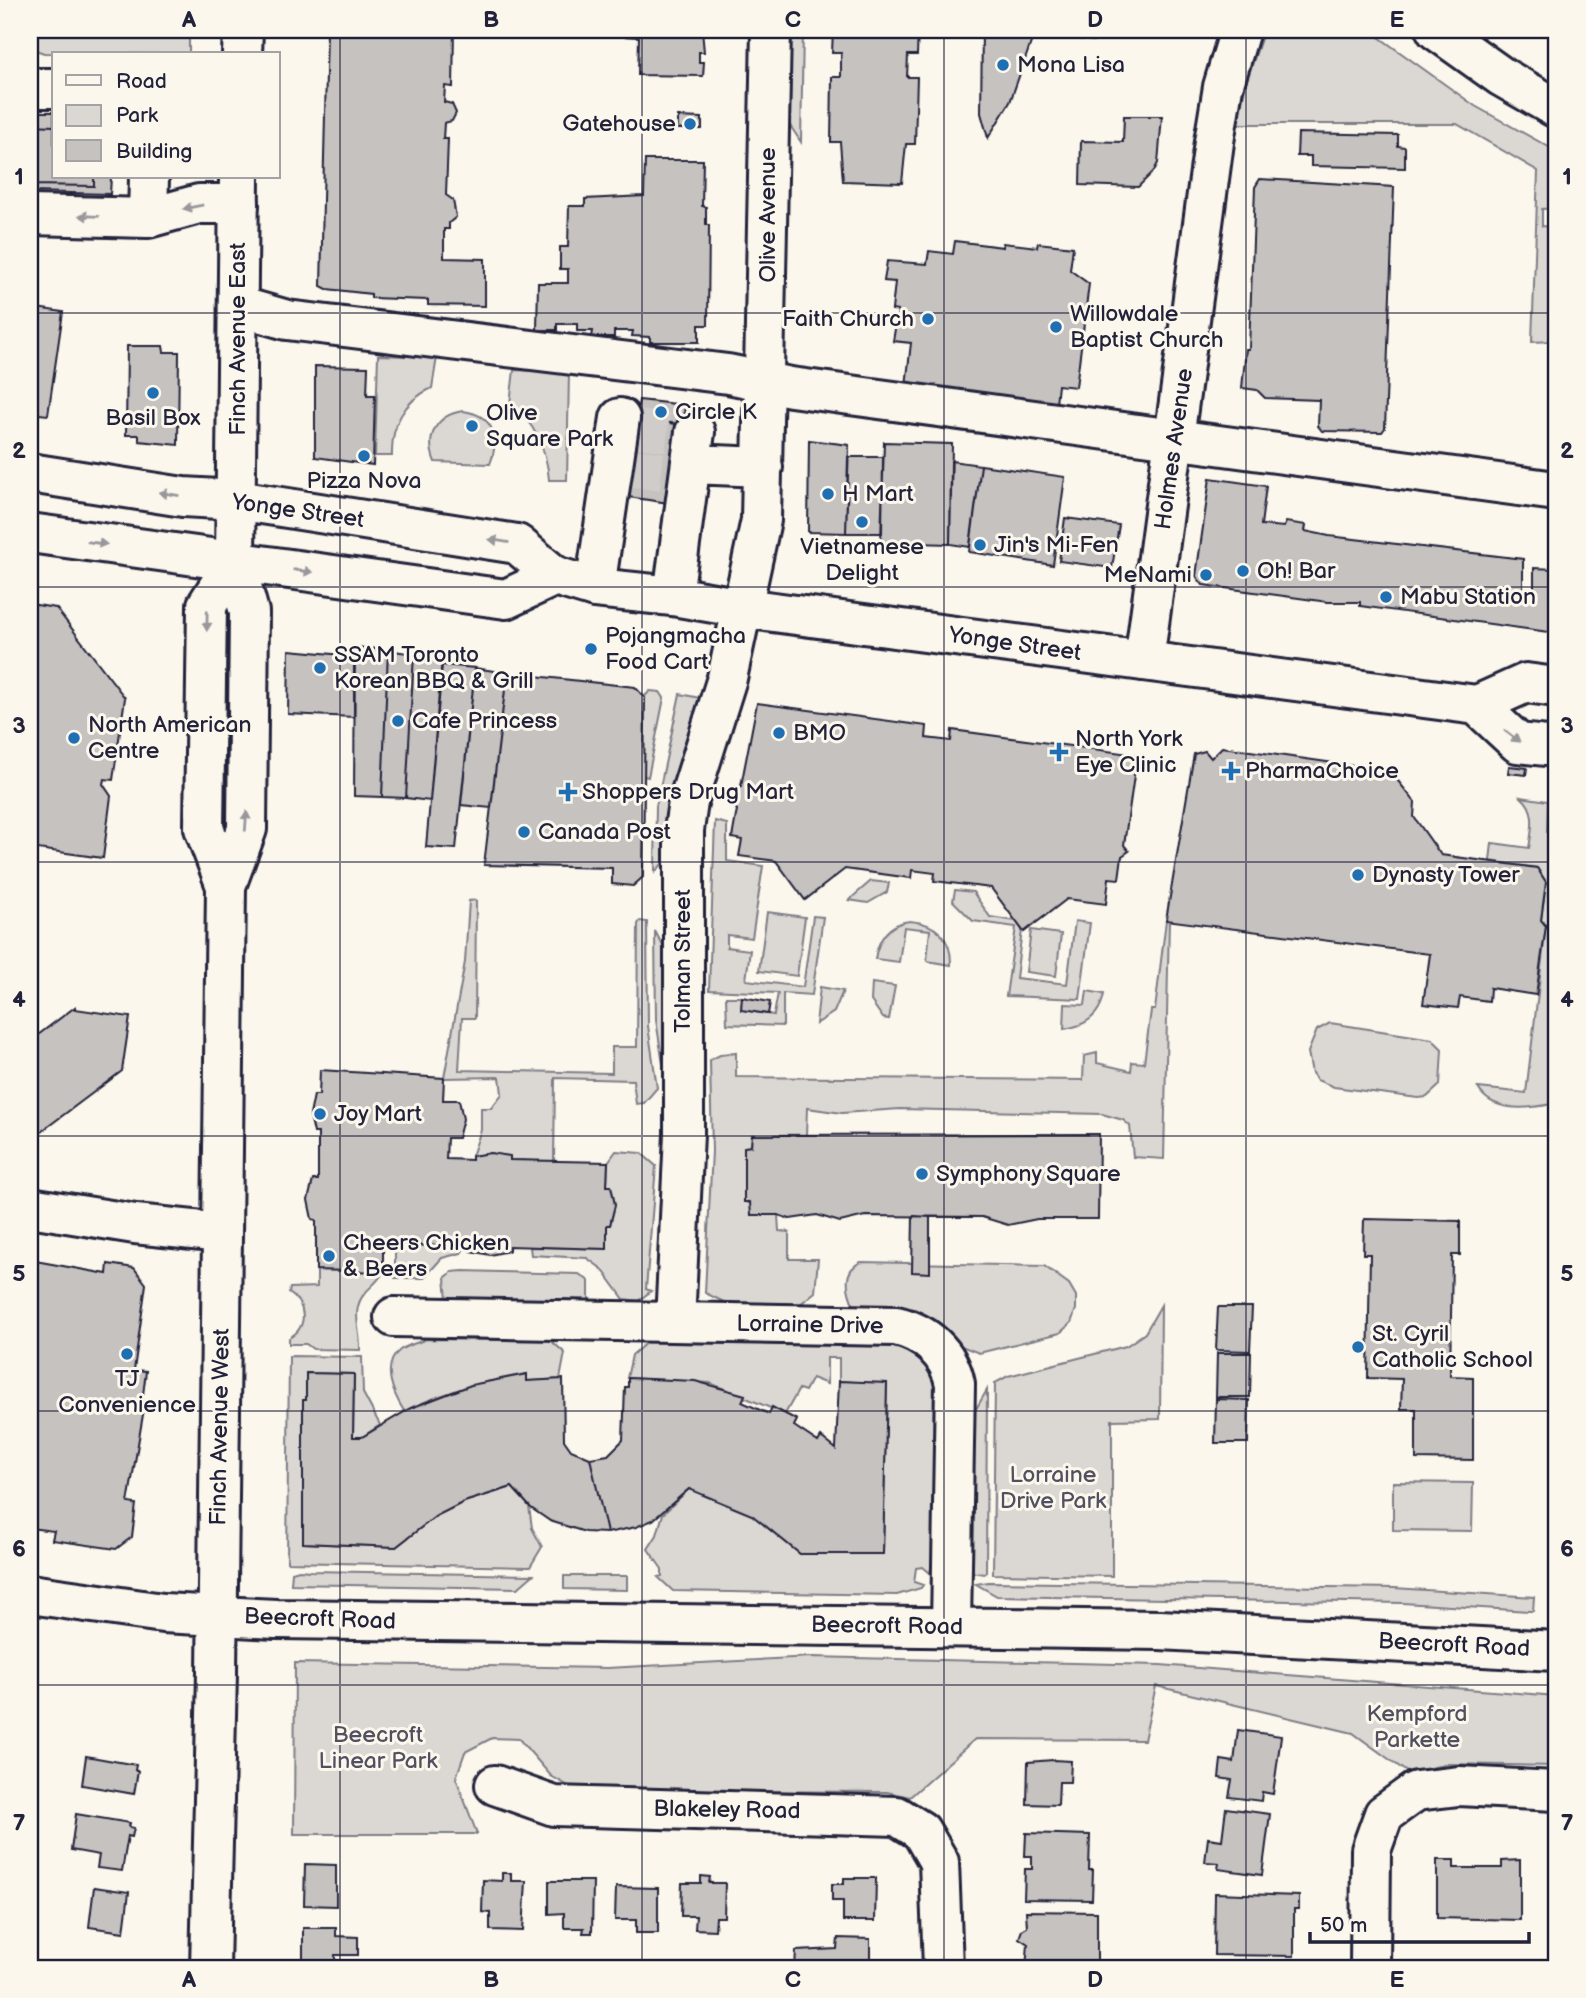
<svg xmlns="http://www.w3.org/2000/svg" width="1586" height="1998" viewBox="0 0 1586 1998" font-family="'Balsamiq Sans',sans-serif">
<rect width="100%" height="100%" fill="#fbf7ec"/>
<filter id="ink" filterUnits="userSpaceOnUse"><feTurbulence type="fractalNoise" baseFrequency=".0143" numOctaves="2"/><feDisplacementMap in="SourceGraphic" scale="14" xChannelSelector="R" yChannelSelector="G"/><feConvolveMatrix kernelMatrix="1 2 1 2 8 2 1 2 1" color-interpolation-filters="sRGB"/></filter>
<g filter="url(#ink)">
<path fill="#dbd8d3" stroke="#7e7d87" stroke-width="2" d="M30,30H189V54L44,53L30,48Z
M790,30H803L801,142L789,124Z
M1264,30H1369L1475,106L1556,151V208L1542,209V226L1552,227L1555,231L1553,341L1532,342L1538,171L1457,124H1237L1246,83Z
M378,355L437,357L432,388C403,401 391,426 392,456H375Z
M514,370L569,372L567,480H549C547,450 534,421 510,404Z
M463,411C494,415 500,438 490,464L435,462C425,438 435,415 463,411Z
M650,691L660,692L664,698L648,777L644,776V697Z
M680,694L700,698L672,786L665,861L655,872L656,806Z
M1521,797L1548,801L1547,832H1556V1109L1552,1104C1527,1109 1492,1113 1478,1088L1526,1093L1546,926L1541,920L1546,882L1537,868L1490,861L1492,843L1529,848C1532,829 1537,810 1521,797Z
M715,821L727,824V861L763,866L752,938L727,935V947L750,950L746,980L803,987L813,916L823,917L812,995L783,993V1026L727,1024L726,997H742L741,1010L774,1015L778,993L709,990Z
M871,881L889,883L887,892L868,903L849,900Z
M955,890L973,892L990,917L1016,921L1022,930L1016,978L1067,984L1075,921L1090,923L1080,999L1006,996L1016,927L973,921L953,901Z
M476,900L475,1018H462L459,1070L612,1073V1047H637L638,924L640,921L647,922L648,1026L657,1088L644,1103L636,1104L633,1080L555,1078L554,1162L510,1160V1156L490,1153L472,1156L481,1130V1108H491L502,1094L500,1077L444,1078L465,962L469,901Z
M767,912L805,917L797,976L759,971Z
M1166,920H1169L1164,1159L1133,1157L1130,1126L1123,1120L1102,1114L900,1109L842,1113L807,1108L806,1135L752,1136L751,1146L744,1147V1201L778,1215L779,1231L789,1232V1259H818L815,1292L799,1305L726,1303L705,1293L712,1151L710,1060L720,1055L736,1053V1077L1083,1080L1084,1056L1097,1053V1063L1131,1071L1132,1062L1144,1063L1151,1010H1155Z
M910,921C936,923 952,938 951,965L927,961L930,930L904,927L899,962L875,959C878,939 889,923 910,921Z
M1031,930L1061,934L1056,976L1026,972Z
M655,931L663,946L665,1077L656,1020Z
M872,983L895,986L889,1019L883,1018L871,1001Z
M820,987L843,991L834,1012L816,1024Z
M1087,991L1104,994C1100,1016 1086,1026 1064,1029L1065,1004L1085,1005Z
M1330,1023L1432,1039L1442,1049L1440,1085L1427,1097L1418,1098L1334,1087L1317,1080L1312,1073L1308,1052L1317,1030Z
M616,1151L641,1153L656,1166L646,1289L651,1291L638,1301L624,1299L602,1269L587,1258L531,1255L530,1247L607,1249V1225H610L615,1205L611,1186H607L608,1162Z
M395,1245L466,1246L461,1253L442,1258L424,1278H395Z
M861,1262L1044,1266L1069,1284L1076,1296V1309L1071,1323L1060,1333L979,1353L961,1346L948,1330L915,1309L854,1306C846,1289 843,1270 861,1262Z
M317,1270L384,1271C378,1282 372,1285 365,1293C350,1310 361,1331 360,1350L313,1349L306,1344H289V1338C308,1327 307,1305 289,1293L290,1288L317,1287Z
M463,1271L579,1274L589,1281V1301L447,1299L445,1278L452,1272Z
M1161,1305L1160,1419L1112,1420V1576L993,1574L995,1383L1008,1376L1126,1346L1145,1333Z
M426,1339L550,1340L565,1353L560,1379L527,1381V1374C483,1381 444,1392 404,1411C394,1395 380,1366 400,1350C407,1345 418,1343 426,1339Z
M647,1342L894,1346C915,1350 930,1364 934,1386L932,1564L930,1573L923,1567L916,1568L914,1582L923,1585L921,1588L897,1595L673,1591L658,1577L662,1576V1569L648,1549L657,1535L663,1514L689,1489L752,1515L800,1554H883L887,1384L839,1381V1358H827V1384L812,1378L805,1391L799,1389L785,1414L710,1383L627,1378L632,1355Z
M289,1356L362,1357L363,1393L380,1425L362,1437H353L354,1374L306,1373V1400L303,1401L304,1543L396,1547L436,1516L464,1502L512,1487L529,1506L532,1528L542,1547L530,1567L287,1562Z
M987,1390L986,1573L984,1574L971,1572L973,1414Z
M1393,1482L1473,1483L1472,1531L1393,1530Z
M299,1570L310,1571L533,1575L518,1588L291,1584L292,1572Z
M564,1576H627V1590L564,1589Z
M988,1582L1394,1588L1534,1597L1533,1611H1529L1403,1603L997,1596L976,1584Z
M812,1657L1160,1665L1556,1696V1766L1448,1764L1408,1773L1353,1733L1156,1686L1144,1740L975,1739L910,1797L887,1792L576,1790L551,1776L519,1739L492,1738L465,1752L456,1778L477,1834H294L295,1663L607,1668Z"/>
<path fill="#c6c2c0" stroke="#22223b" stroke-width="2" d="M327,30H454L453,87L445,86L444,102L452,104L456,113L452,121L444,123L443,139H448L446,195L453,200L456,217L449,223V229H444V258L485,259V306L428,305V300L371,298V294L327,289L321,286Z
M589,30H702L704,52H699V62H704L703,76L638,75L639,37L589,34Z
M833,30H918L917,55H908L907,77H917L915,144H906L902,183L843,181L840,142H831L832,77H841V53H832Z
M982,30H1134L1096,41L1034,34L1010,102L988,138L981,113Z
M30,112H54V177H111L110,194L30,192Z
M1124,116H1162L1158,163L1154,171L1138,187L1080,185L1081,141L1123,142Z
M678,117L702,118V129H678Z
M30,125L54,126V177H94V186L30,185Z
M1298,133L1398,135V146L1405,147V168L1311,166V156H1297Z
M645,160H703L702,206L706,207V225H709L708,325H699V342H650V337L632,336L633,331H614V337H592L593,331H577V324H557V330H537L538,283H568V269H560V247H568L569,206H585V199L644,196Z
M1260,179L1394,187L1385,428L1382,432L1322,431L1318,426L1319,400L1265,398L1257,390L1242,388L1246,349H1249L1255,187Z
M955,241L1003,247V243L1037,247L1038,243L1073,247L1070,270L1089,284L1076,387L1058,385L1056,404L906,386L911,343L893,341L898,311L892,310L895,282L884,281L887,261L927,264L929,251L953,254Z
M30,307L63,312L48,415L30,413Z
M127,346H163L164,352H179L178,445L139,441V435H126Z
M315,366L368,367L367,395H375L373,465L315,457Z
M639,400L685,405L683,425L636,419Z
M631,419L680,424L669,503L621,496Z
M809,440L849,445L846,533L808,532Z
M884,442L952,444L950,544L881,542Z
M848,457H883L882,533H846Z
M951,461L981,465L970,547L950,544Z
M981,465L1065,477L1053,565L969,552Z
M1210,478L1266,486L1261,525L1284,527L1286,522L1306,525L1305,531L1329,536L1523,559V594H1534V568L1556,569V633L1360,606V602H1328L1203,585L1196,576Z
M1065,518L1119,525L1112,568L1059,561Z
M30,604L56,608L125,698L113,780L104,779L103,784L111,796L103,858L30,848Z
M355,647L388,650L382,797L354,796Z
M289,650L354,656V717L288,714Z
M388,650L414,654L406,798L382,797Z
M414,654L442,657L430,801L406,798Z
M442,665L475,668L456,849L426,847Z
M475,668L507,673L491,808L461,805Z
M507,673L635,687L645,698L643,877L633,886L612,884V868L484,865Z
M757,703L927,726L926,738L951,741L952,730L1137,755L1124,845L1129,851L1122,856L1119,879L1109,878L1106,904L1067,899L1024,932L991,888L934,881L935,873L912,870L911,878L845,869L805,900L776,861L739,856L742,840L732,838L737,810L727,797L741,786Z
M1222,747L1390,771L1415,802L1414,817L1441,855L1537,868L1546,882L1541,920L1546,926L1536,995L1490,988L1489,1001L1460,997L1458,1008L1423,1004L1430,954L1166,920L1194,754L1205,751L1211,758Z
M1509,766L1527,768L1526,775L1508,773Z
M742,997L770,1002L768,1014L741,1010Z
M75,1007V1009L130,1017L122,1071L30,1140V1041Z
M320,1070L444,1078L443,1100H459L463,1119L458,1138H447L446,1159L472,1160V1156L490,1153L510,1156V1160L608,1162L607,1186H611L615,1205L610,1225H607V1249L509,1246V1251L490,1255L470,1251V1246L383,1245V1272L316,1270V1220L312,1219L308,1200L313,1180H318V1133H314L310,1115L314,1095H319Z
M1099,1134L1098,1219H1037L1008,1225L982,1217L865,1216L840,1222L817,1215L790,1219L778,1215H751L750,1202H744V1147L751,1146L752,1135Z
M913,1216L930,1217V1273L912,1272Z
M1364,1219L1460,1221V1255H1452L1450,1376L1473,1377V1460L1416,1459V1409H1401L1402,1379L1368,1378L1370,1254H1363Z
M30,1260L107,1274L108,1264L134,1268L146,1284L134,1370L146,1371L142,1403H145L128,1503L136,1504L132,1537L116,1549L52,1540L54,1531L30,1528Z
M1218,1307H1252L1250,1351L1216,1350Z
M1217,1353H1251L1250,1397H1216Z
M306,1373L354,1374L353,1437H362L411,1408L471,1385L527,1374V1381L563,1379L564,1440L571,1450L590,1458L607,1533L585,1532L550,1521L531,1508L512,1487L464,1502L436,1516L396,1547L303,1543V1400H306Z
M628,1378L695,1381L745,1395L742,1402L769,1414L772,1407L797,1420L794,1426L818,1442L821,1437L836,1449L839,1381L887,1383L883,1554H800L752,1515L689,1489L653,1520L636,1527L607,1533L590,1458L608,1455L623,1440L625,1387H628Z
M1216,1399L1249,1400L1248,1443H1215Z
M1238,1730L1281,1736L1273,1794L1262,1792L1261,1801L1229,1797L1232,1780L1219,1778L1221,1760L1234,1762Z
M86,1756L136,1765L135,1770L138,1771L134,1794L82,1785Z
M1053,1760L1071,1761L1070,1782H1059L1058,1805L1027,1804L1028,1762Z
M1226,1808L1270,1814L1262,1875L1218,1869L1219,1863L1205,1862L1208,1838L1222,1840Z
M76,1814L130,1823L129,1827L134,1828L132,1837L128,1836L122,1871L97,1868L99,1855L71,1850Z
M1026,1833L1090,1835L1089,1870H1093L1092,1900L1024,1899L1025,1869H1032V1856H1025Z
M1551,1859L1556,1860V1919H1553Z
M1437,1860H1454V1868H1502V1861L1520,1860V1920L1437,1918Z
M305,1864L336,1865V1906L304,1905Z
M502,1873H511V1881H526L523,1931L490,1930V1913L482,1912L483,1880L502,1881Z
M701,1876L710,1877L709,1883H725L724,1917H716L715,1930L695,1929L696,1916H681L682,1883H701Z
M844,1878H876L875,1921H843V1901H832V1884H844Z
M549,1881H593L592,1933H583L584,1928H564V1913L549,1914Z
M94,1887L129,1892L124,1932L89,1927Z
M616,1887L658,1888V1933H636V1920H615Z
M1215,1893L1299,1896V1909H1294V1956L1214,1955Z
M1026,1911L1097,1912V1968H1026L1028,1944L1019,1938L1022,1930L1027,1927Z
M303,1928H336V1936L358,1937V1955H335V1968H303Z
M838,1938L870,1939V1964L872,1968H795L796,1951L837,1949Z"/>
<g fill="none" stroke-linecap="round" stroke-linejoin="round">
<path stroke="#d0ccc9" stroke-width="38" stroke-dasharray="38 19" stroke-linecap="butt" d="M630,428L678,434
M624,467L673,473"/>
<defs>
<path id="minor" d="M1436,30L1502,77L1556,108
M30,88H54
M30,215L148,218L199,204H239
M148,218L149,177
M238,306L287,320L728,374L791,387L1556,491
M691,464L763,467
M595,588L620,418
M673,596L695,432
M1144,661L1214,142L1223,87L1240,30
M30,1207L135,1224L222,1233
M394,1317L896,1326C926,1333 949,1353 955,1384L951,1626
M675,1322L684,1134V830L688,802L727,678L761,520L771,30
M30,1594L163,1613L276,1619L1160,1630L1556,1651
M495,1785L554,1806L897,1816L921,1831L939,1862L943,1968
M1370,1968L1371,1850L1384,1814L1416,1791L1459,1786L1556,1791"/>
<path id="major" d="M242,54L243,30
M30,473L183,497L237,500L517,544L555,576L595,588L673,596L743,608L1477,705L1526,683L1556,687
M30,533L506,599L555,576
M1477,705L1518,743L1556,747
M226,886L204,828L207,605L235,561
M210,1968L217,1673L226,886L247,829L249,612L235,561L239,177"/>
</defs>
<use href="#minor" stroke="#22223b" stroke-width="44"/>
<use href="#major" stroke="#22223b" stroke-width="44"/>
<use href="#minor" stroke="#fbf7ec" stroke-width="38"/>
<use href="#major" stroke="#fbf7ec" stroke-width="38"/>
</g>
<defs><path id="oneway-solid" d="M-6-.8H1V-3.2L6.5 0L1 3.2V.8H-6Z" transform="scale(1.75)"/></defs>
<g fill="#99979c">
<use href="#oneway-solid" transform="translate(193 207) rotate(168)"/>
<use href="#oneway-solid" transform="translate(89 216) rotate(-178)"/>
<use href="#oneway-solid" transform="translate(169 494) rotate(-171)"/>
<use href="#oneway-solid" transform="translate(499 541) rotate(-171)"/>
<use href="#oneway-solid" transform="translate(97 543) rotate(8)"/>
<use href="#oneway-solid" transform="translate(303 571) rotate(8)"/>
<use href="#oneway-solid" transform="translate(207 621) rotate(91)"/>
<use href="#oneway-solid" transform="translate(1512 736) rotate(37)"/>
<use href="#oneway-solid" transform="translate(246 821) rotate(-86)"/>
</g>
</g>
<path fill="none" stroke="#22223b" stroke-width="2" stroke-opacity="0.55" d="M340,30V1968M642,30V1968M944,30V1968M1246,30V1968M30,313H1556M30,587H1556M30,862H1556M30,1136H1556M30,1411H1556M30,1685H1556"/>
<g fill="#1f6fb2" stroke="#fbf7ec" stroke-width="2.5">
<circle cx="1003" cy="65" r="7"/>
<circle cx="690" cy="124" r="7"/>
<circle cx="928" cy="319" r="7"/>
<circle cx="1056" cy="327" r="7"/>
<circle cx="153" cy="393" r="7"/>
<circle cx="661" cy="412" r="7"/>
<circle cx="472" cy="426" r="7"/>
<circle cx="364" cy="456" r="7"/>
<circle cx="828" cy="494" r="7"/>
<circle cx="862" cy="522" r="7"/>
<circle cx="980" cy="545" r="7"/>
<circle cx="1243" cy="571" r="7"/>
<circle cx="1206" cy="575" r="7"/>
<circle cx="1386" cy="597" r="7"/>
<circle cx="591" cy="649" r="7"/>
<circle cx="320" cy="668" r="7"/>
<circle cx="398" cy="721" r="7"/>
<circle cx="779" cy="733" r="7"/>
<circle cx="74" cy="738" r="7"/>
<path d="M1055.5 741.5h7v7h7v7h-7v7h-7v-7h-7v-7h7z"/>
<path d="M1227.5 760.5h7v7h7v7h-7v7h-7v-7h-7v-7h7z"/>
<path d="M564.5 781.5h7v7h7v7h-7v7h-7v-7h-7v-7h7z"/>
<circle cx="524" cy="832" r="7"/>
<circle cx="1358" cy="875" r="7"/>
<circle cx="320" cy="1114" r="7"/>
<circle cx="922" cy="1174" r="7"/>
<circle cx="329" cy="1256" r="7"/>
<circle cx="1358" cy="1347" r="7"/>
<circle cx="127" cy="1354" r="7"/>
</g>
<g text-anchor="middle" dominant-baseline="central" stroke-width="6" stroke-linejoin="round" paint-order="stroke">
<g font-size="23" fill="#22223b" stroke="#fbf7ec" text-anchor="start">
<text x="1017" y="65">Mona Lisa</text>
<text x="676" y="124" text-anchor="end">Gatehouse</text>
<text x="1070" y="314">Willowdale<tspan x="1070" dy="26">Baptist Church</tspan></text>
<text x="914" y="319" text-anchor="end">Faith Church</text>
<text x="675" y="412">Circle K</text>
<text x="486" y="413">Olive<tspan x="486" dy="26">Square Park</tspan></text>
<text x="153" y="418" text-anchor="middle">Basil Box</text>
<text x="364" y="481" text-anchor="middle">Pizza Nova</text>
<text x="842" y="494">H Mart</text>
<text x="994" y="545">Jin's Mi-Fen</text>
<text x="862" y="547" text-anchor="middle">Vietnamese<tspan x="862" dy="26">Delight</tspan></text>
<text x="1257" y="571">Oh! Bar</text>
<text x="1192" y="575" text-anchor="end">MeNami</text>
<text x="1400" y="597">Mabu Station</text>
<text x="605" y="636">Pojangmacha<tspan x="605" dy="26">Food Cart</tspan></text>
<text x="334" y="655">SSAM Toronto<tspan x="334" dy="26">Korean BBQ &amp; Grill</tspan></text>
<text x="412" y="721">Cafe Princess</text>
<text x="88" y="725">North American<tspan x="88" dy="26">Centre</tspan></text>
<text x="793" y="733">BMO</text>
<text x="1075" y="739">North York<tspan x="1075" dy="26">Eye Clinic</tspan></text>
<text x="1245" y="771">PharmaChoice</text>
<text x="582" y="792">Shoppers Drug Mart</text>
<text x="538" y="832">Canada Post</text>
<text x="1372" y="875">Dynasty Tower</text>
<text x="334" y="1114">Joy Mart</text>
<text x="936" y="1174">Symphony Square</text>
<text x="343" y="1243">Cheers Chicken<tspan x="343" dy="26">&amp; Beers</tspan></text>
<text x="1372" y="1334">St. Cyril<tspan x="1372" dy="26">Catholic School</tspan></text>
<text x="127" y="1379" text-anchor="middle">TJ<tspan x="127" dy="26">Convenience</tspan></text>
</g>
<g font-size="23" fill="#22223b" stroke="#fbf7ec">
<text transform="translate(768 215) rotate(-90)">Olive Avenue</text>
<text transform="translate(238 339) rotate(-90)">Finch Avenue East</text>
<text transform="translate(1174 449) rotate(-82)">Holmes Avenue</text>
<text transform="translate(298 511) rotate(8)">Yonge Street</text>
<text transform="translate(1015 644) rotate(8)">Yonge Street</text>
<text transform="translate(683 961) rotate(-90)">Tolman Street</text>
<text transform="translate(810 1325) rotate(1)">Lorraine Drive</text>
<text transform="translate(220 1427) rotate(-89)">Finch Avenue West</text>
<text transform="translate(320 1619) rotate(2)">Beecroft Road</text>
<text transform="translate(887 1626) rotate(1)">Beecroft Road</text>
<text transform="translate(1454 1645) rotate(3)">Beecroft Road</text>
<text transform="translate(727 1810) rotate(1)">Blakeley Road</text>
</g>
<g font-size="23" fill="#505061" stroke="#fbf7ec">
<text x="1053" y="1475">Lorraine<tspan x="1053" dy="26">Drive Park</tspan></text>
<text x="1417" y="1714">Kempford<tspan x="1417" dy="26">Parkette</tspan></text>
<text x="378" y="1735">Beecroft<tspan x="378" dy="26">Linear Park</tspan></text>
</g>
</g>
<rect width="1586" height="1998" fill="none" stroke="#fbf7ec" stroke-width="77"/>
<rect x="52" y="52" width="228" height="126" fill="#fbf7ec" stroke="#a4a2a5" stroke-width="2"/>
<rect x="66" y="75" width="35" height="10" fill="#fbf7ec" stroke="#a4a2a5" stroke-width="2"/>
<text x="116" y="88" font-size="21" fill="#22223b">Road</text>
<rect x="66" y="105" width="35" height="21" fill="#dbd8d3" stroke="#a4a2a5" stroke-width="2"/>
<text x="116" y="122" font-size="21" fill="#22223b">Park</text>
<rect x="66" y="140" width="35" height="21" fill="#c6c2c0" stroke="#a4a2a5" stroke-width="2"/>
<text x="116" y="158" font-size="21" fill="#22223b">Building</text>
<path d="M1310 1932v10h219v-10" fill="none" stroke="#22223b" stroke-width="3.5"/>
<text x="1320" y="1932" font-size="21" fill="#22223b" stroke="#fbf7ec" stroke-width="5" paint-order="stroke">50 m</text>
<rect x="38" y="38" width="1510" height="1922" fill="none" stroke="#22223b" stroke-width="2.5"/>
<g font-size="23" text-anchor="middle" font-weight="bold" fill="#22223b">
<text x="189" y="27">A</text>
<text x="491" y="27">B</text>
<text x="793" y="27">C</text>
<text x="1095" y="27">D</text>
<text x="1397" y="27">E</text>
<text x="19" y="184">1</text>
<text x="1567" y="184">1</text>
<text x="19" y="458">2</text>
<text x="1567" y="458">2</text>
<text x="19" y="733">3</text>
<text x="1567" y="733">3</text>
<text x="19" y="1007">4</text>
<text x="1567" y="1007">4</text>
<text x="19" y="1281">5</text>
<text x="1567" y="1281">5</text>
<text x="19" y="1556">6</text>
<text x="1567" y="1556">6</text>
<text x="19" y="1830">7</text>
<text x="1567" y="1830">7</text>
<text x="189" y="1987">A</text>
<text x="491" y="1987">B</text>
<text x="793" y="1987">C</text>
<text x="1095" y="1987">D</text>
<text x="1397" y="1987">E</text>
</g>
</svg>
